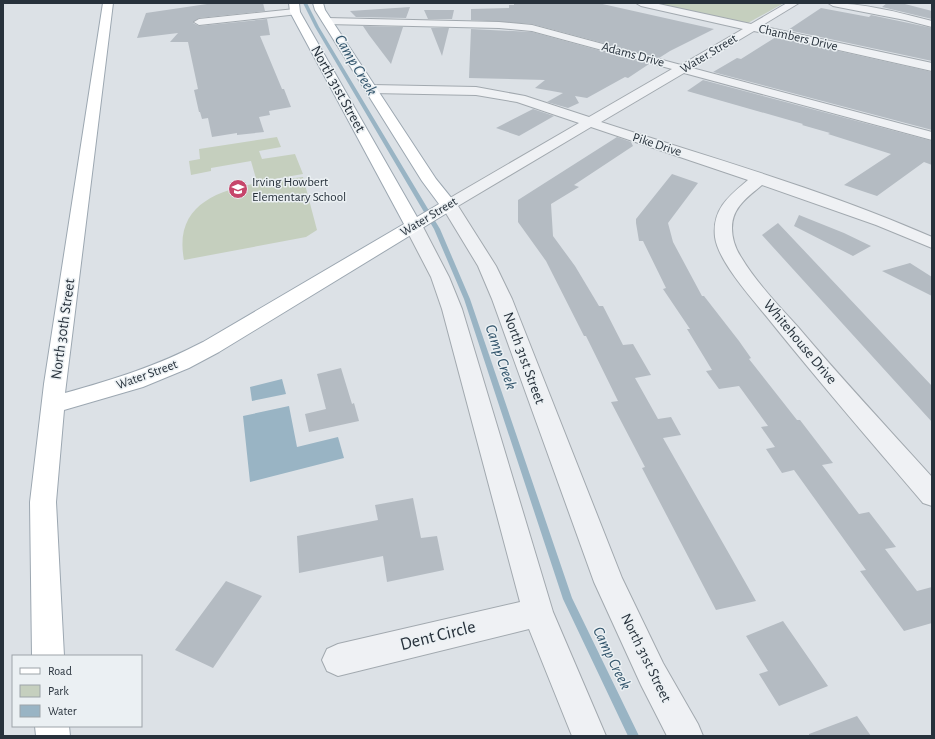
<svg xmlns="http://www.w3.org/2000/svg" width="935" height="739" viewBox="0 0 935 739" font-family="'Alegreya Sans',sans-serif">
<rect width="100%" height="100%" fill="#dce1e6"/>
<path fill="#c5cfbe" d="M655,3H784L748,23Z
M277,137L281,147L259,151L262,159L295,154L303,174L257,182L251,161L211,168V171L191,175L189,161L200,159L199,149Z
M303,177L317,230L306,237L184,260C170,187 253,184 303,177Z"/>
<path fill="#99b4c4" d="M282,379L286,394L252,401L250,387Z
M289,406L297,447L338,437L344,458L250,482L243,416Z"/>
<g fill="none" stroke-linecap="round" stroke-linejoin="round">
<path fill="#99b4c4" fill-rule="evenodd" d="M303,3H307L319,27L440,229L470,299L572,598L639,736H628L563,599L464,299L434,229L315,27Z"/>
</g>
<path fill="#b4bbc2" d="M263,3L265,11L199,18L193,23L199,26L267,19L270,35L260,36L282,89H284L291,107L269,111L270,115L259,117L264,132L237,135V133L212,137L208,118L202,119L200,112H199L194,90L198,89L188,42H170L178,33L137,38L146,13L207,4Z
M514,3H598L714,29L670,51L659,58L532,24L471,20V9L509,8V5H514Z
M887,3H901L932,11V19L882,7Z
M410,7L406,18L356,17L350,11Z
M821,8L869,17L871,15L932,28V61L788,30Z
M424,10H454L452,19H428Z
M363,26L403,27L391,64L369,35Z
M431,28H449L442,56Z
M471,29L532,32L649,64L628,78L625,77L587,98L575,96L579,103L568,108L547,102L563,93L535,88L545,80L469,78Z
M776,37L932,72V130L713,72L737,58L741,59Z
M703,80L932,141V165L924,162L877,196L844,185L891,154L828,134L830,133L802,125L803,124L687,91Z
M533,109L554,116L519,136L496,128Z
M617,137L631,142L633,146L574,185L579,187L551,204L553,236L575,266L599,306H603L623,345L633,344L651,375L635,378L658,419L671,417L681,435L663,438L756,601L716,610L642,468L645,467L611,402L618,401L586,336H584L546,261L518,222V200Z
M672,174L698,183L668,223L673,242L702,296H704L739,341L751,358L749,359L797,420H800L833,463L822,465L859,514L869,512L896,547L885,549L917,591L932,587V623L904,631L860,571L866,570L794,470L782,473L766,449L775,447L761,427L768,426L739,386L719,389L706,371L712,370L687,329H690L663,289L666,288L643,241H639L636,223V219Z
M799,215L844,233L871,246L853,256L794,226Z
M778,223L932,386V422L762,235Z
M910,263L932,277V296L882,271Z
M341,368L352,404L354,403L359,421L309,432L305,414L326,409L317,374Z
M413,498L421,538L437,536L444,570L387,582L383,556L299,573L297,536L378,520L375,505Z
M226,581L262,596L213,668L175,650Z
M783,621L828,686L779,706L759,674L768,671L746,636Z
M857,716L871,736H809V734Z"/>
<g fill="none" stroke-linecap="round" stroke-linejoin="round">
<defs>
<path id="minor" d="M636,3H654L751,24L787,3H799L761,26L932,63V71L754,31L692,68L932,132V140L684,73L601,122C712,158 825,190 932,237V248L876,225L762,185C748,197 732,207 732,228C732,238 735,248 741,257C756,282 778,305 798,327C841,378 887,427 932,477V506L923,503C872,443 820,383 771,322C755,302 718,262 715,237C712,209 729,196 748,180L591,127L458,206L496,266L512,299L622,578L663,663L698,724L703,736H667L641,685L594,582L492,299L478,266L441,205L443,202L579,123L517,102L476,95L372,93L368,92L366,89L368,86L372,85L476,87L525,96L589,117L672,69L532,31L499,28L327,24L322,21L327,18L499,22L532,25L681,65L743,29L641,6Z
M828,3C863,3 898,12 932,21V27L905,20L833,6Z
M295,9L300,12L298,14L199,25L194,22L199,19Z
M414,222L420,223L423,227L449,277L462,309L553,612L606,736H572L529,629L338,676L327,671L322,660L327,649L338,644L520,602L442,309L431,277L405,227L408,223Z"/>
<path id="major" d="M103,3H113L65,393C115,379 157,366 203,342L404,224L290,12L289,3H299L300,12L417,217L439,204L422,181L315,10L313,3H323L325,10L436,179L457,205L455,208L219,352L189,368L143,387L64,410L56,502L64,656H32L30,502L44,384Z
M35,726H69L70,736H36Z"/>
</defs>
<use href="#minor" stroke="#a2a9af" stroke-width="2"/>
<use href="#major" stroke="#9ca7b1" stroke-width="2"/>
<use href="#minor" fill="#eff1f4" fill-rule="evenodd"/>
<use href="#major" fill="#fff" fill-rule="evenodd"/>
</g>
<defs>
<symbol id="school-disc" viewBox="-11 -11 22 22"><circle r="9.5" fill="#c6466b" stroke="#ebf0f3"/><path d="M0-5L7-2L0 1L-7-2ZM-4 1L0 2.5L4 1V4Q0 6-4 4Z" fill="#fff"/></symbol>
</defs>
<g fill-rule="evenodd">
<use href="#school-disc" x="227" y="178" width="22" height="22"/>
</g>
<g text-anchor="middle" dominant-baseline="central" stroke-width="3" stroke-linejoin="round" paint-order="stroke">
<g font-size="13" fill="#27313b" stroke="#ebf0f3">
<text transform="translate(798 38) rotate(13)">Chambers Drive</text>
<text transform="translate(709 54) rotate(-31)">Water Street</text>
<text transform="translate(633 55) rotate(15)">Adams Drive</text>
<text transform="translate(657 145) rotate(18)">Pike Drive</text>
<text transform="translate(429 217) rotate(-31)">Water Street</text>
<text transform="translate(147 375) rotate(-20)">Water Street</text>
</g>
<g font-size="13" fill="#27313b" stroke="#ebf0f3" text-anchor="start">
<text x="252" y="182">Irving Howbert<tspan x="252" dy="15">Elementary School</tspan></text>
</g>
<g font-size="15" fill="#27313b" stroke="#ebf0f3">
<text transform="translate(338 89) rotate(61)">North 31st Street</text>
<text transform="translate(63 329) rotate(-82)">North 30th Street</text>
<text transform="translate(800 342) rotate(50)">Whitehouse Drive</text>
<text transform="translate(524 358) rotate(70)">North 31st Street</text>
<text transform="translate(646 658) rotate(64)">North 31st Street</text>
</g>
<g font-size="16" font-style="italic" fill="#33556c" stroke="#ebf0f3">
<text transform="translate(356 65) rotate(59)">Camp Creek</text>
<text transform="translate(501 357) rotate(71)">Camp Creek</text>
<text transform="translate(612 658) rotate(64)">Camp Creek</text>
</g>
<g font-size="18" fill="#27313b" stroke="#ebf0f3">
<text transform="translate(438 636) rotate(-14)">Dent Circle</text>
</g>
</g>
<rect width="935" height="739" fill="none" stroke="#27313b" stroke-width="8"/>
<rect x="12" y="655" width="130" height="72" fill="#ebf0f3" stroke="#9da4a9"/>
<rect x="20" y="668" width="20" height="6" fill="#ffffff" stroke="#9da4a9"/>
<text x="48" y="675" font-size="12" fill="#27313b">Road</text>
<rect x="20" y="685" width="20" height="12" fill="#c5cfbe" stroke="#9da4a9"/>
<text x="48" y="695" font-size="12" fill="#27313b">Park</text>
<rect x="20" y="705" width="20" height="12" fill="#99b4c4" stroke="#9da4a9"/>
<text x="48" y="715" font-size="12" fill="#27313b">Water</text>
</svg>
